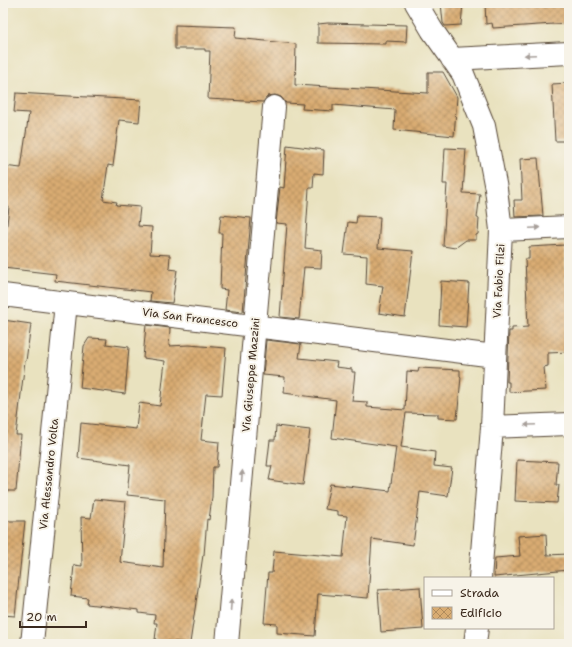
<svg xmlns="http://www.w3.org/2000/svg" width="572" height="647" viewBox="0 0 572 647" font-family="'Shantell Sans',sans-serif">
<defs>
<pattern id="building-cross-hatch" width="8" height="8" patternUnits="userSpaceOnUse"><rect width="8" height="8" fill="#d9ac72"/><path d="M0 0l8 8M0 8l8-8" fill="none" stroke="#b18c5d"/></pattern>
</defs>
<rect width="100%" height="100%" fill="#f7f3e8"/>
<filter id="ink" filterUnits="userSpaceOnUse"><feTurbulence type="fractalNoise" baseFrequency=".025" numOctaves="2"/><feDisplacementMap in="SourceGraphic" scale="8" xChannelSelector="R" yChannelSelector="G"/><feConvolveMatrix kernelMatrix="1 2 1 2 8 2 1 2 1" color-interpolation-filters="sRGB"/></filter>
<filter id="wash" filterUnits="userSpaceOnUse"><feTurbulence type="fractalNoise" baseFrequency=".012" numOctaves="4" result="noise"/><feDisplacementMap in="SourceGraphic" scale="16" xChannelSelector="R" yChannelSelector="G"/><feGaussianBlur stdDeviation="0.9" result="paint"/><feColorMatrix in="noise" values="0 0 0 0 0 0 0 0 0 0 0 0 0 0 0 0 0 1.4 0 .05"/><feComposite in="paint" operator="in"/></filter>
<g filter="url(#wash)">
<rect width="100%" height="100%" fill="#e9e2bf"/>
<g id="blocks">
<path fill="url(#building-cross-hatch)" d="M441,3H463L461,25L445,26L443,23Z
M485,3H504V5L534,3H569V23L493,28L492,23L486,24Z
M328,23L407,25L406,42L386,41V44L318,43V24Z
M175,25L236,27L235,38L296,44L295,85L428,93V72H443L457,97L454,136L394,130L395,110L333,105V111L302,109L303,104L286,103L281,97L275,95L268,96L263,102L208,99L210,51H205V49H175Z
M569,83V141H555L552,84Z
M16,93L141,100L139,122L119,120L113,166L108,165L103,200L117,202L116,205L140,207L138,226L152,227L150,254L170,255L169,269L177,270L172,303L150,301L151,292L55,281L56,274L3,268V249H4L9,207L3,206L5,192L3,191V166L21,168L29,113L14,112Z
M287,145L324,150L323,174L314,173L313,188H309L305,248L322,250L321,268L304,267L299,319L280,317L287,224L276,223L280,187L284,188Z
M445,148L466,149L463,193L480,194L477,218H479L478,234L476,235V240H466L455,248L443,246L447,184H443Z
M538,158L543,216L515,217L514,200H522L520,159Z
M221,215L251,218L243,312L225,310L227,290L220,289L222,233H219Z
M357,216L380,217L378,248L413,251L405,317L379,313L383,286L366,284L367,256L344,254L348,222L356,223Z
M565,245L566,284H569V352L548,353V366L544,367L546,390L509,392V382H507L509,331H512V328L528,327L525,259H529V247Z
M441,281L469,283L466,327L439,325Z
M3,320L31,324L26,361H25L16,435H21L16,491H3Z
M146,325L170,328L169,346L189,345L226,348L222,395L206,394L201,440L219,442L217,467H213L212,497L209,520L207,519L204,555H203L190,643L155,640L157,623H154L155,615L139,613V610L87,604L88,598L71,596L74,565L82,566L81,517L91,518L94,499L126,502L120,562L163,568L165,499L127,495L130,465L78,458L81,423L136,429L139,403L160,406L165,361L143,358Z
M89,338L107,339L106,344L129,347L125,394L80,388L84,346Z
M266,340L301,344L299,358L337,362L336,367L352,369V372H355L352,401L367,402V407L405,410L407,371L418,372L419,368L460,370V376L461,377L457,419L438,418V414L406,413L401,447L435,452L434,466L452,468L448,496L420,492L413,545L372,539L368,598L318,594L315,636L277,633V624L264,623L268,573H272L274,551L343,557L347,516L338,515V511L325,509L330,484L390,491L396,447L332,438L336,400L284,393L285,377L263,375Z
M276,426L310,430L303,485L269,480L272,466H267L270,440H275Z
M517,460L558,462L556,485H559L557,503L515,501Z
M3,521H25L15,616L3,615Z
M546,534L547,555L569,554V570L494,577L495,558L520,556L518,536Z
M420,587L423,629L381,632L378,590Z"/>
</g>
</g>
<g filter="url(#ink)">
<use href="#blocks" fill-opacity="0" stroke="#554636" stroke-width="1"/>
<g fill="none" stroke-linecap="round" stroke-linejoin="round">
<defs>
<path id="minor" d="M416,3L432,30L463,74L484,126L496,189L501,230L492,427L480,578
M452,59L569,53
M501,230L569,227
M3,295L495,356
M492,427L569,424
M32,644L66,303
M227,644L274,107
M475,644L477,628"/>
</defs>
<use href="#minor" stroke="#554636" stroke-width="24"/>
<use href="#minor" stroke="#fff" stroke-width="22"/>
</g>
<defs><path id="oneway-solid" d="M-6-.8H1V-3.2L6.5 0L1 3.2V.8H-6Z"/></defs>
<g fill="#a79f9a">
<use href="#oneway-solid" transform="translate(530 55) rotate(177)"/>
<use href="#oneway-solid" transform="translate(535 228) rotate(-3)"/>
<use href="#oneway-solid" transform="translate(530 425) rotate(177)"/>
<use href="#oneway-solid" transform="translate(242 476) rotate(-85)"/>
<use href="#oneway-solid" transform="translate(231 605) rotate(-85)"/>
</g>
</g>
<g text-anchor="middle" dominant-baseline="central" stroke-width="4" stroke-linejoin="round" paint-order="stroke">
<g font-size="11" fill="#3b2a1e" stroke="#f7f3e8">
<text transform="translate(499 281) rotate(-87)">Via Fabio Filzi</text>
<text transform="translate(190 318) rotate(7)">Via San Francesco</text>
<text transform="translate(251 375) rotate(-85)">Via Giuseppe Mazzini</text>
<text transform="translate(49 474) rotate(-84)">Via Alessandro Volta</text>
</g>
</g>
<rect width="572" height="647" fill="none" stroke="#f7f3e8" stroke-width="16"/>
<rect x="424" y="577" width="130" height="52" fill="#f7f3e8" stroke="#aca397"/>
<rect x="432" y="590" width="20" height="6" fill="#ffffff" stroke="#aca397"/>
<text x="460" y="597" font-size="12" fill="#3b2a1e">Strada</text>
<rect x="432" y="607" width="20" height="12" fill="url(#building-cross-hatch)" stroke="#aca397"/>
<text x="460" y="617" font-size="12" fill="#3b2a1e">Edificio</text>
<path d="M20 621v6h66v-6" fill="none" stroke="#3b2a1e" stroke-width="2"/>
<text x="26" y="621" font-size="12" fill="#3b2a1e" stroke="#f7f3e8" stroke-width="3" paint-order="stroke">20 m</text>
</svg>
